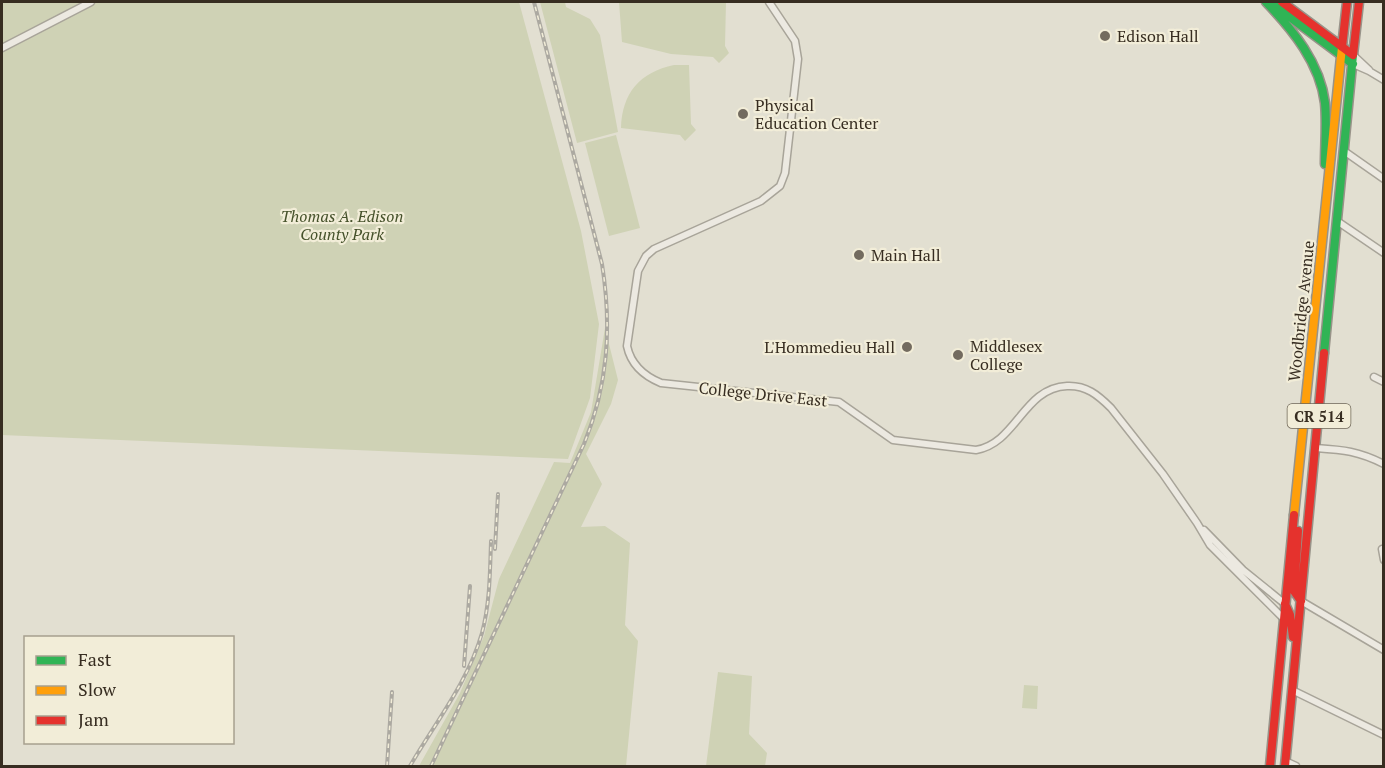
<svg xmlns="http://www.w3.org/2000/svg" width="1385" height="768" viewBox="0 0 1385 768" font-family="'PT Serif',serif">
<rect width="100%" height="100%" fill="#e2dfd1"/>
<path fill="#cfd2b5" d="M2,2H519L581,231L599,324L590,398L568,459L2,435Z
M540,2H565L566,7L590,19L600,35L618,132L577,143Z
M619,2H726L725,46L729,53L719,63L713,57L671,54L622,42Z
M674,65H689L691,124L696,130L685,141L680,135L621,128C622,93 640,72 674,65Z
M616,135L640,228L609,236L585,143Z
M605,328L618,380L611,404L586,454L602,484L581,527L605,526L630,543L625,625L638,641L626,766H419L460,693L484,636L499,579L554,462L570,463L591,412Z
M718,672L752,676L749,734L767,753L765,766H706Z
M1024,685L1038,686L1037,709L1022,708Z"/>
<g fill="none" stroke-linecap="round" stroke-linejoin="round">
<defs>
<path id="street" d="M769,2L795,41L798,59L785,173L780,186L761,201L654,249L646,256L638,271L627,346C631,365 644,376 661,383L839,402L893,440L976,450C1017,443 1023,388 1067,386C1086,385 1098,395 1111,408L1163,474L1197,523L1210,545L1283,618
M2,48L91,2
M1353,55L1369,70
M1353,64L1369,71L1384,80
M1344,151L1384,179
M1337,221L1384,253
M1374,377L1384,382
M1316,448C1344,450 1358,451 1384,464
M1204,530L1243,570L1285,604
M1382,549L1384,560
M1301,601L1384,650
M1292,690L1384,735
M1285,761L1296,766"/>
<path id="fast" d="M1266,2C1293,30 1320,63 1325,103C1327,123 1325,144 1325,164
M1271,3L1353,64
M1324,353L1353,55"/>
<path id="slow" d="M1294,515L1342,47"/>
<path id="jam" d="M1282,2L1353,55L1359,2
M1342,47L1347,2
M1298,531L1294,591L1301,601
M1285,604L1290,615L1293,637
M1270,766L1294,515
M1285,766L1324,353"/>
</defs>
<use href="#street" stroke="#a8a499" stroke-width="9"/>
<use href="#fast" stroke="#989389" stroke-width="11"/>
<use href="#slow" stroke="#989389" stroke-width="11"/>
<use href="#jam" stroke="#989389" stroke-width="11"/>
<use href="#street" stroke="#ece9e1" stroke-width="6"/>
<use href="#fast" stroke="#30b455" stroke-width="8"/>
<use href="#slow" stroke="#ff9f0a" stroke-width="8"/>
<use href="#jam" stroke="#e5322d" stroke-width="8"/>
<defs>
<path id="rail" d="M495,549L498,494
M464,666L470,586
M387,766L392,692
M410,766C435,723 468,682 482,633C490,603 490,571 491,541
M431,766L584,444C608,385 612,327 602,264L534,2"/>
</defs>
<use href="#rail" stroke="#aca9a1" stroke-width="4"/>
<use href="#rail" stroke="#f2edd8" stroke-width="1.5" stroke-dasharray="4.5" stroke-linecap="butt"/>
</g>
<g fill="#736b5f" stroke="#f2edd8" stroke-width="2">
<circle cx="1105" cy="36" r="6"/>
<circle cx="743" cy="114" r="6"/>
<circle cx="859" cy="255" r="6"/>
<circle cx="907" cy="347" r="6"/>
<circle cx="958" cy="355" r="6"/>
</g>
<g text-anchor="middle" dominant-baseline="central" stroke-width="4.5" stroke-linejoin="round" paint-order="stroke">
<rect fill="#f2edd8" stroke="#6f6758" stroke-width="1.5" x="1287.5" y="404" width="63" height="24" rx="4.5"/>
<g font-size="15" font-weight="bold" fill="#372d21">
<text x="1319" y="416">CR 514</text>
</g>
<g font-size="16" fill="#372d21" stroke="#f2edd8" text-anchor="start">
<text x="1117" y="36">Edison Hall</text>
<text x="755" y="105">Physical<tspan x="755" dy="18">Education Center</tspan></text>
<text x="871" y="255">Main Hall</text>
<text x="970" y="346">Middlesex<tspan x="970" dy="18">College</tspan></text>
<text x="895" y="347" text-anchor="end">L'Hommedieu Hall</text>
</g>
<g font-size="16" font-style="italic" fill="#45512a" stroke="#f2edd8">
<text x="342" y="216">Thomas A. Edison<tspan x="342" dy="18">County Park</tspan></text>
</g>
<g font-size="16" fill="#372d21" stroke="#f2edd8">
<text transform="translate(1301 311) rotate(-84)">Woodbridge Avenue</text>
<text transform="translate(763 394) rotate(6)">College Drive East</text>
</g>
</g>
<rect width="1385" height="768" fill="none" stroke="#372d21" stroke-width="6"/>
<rect x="24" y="636" width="210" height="108" fill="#f2edd8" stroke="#a7a08f" stroke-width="1.5"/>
<rect x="36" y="656" width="30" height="9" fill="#30b455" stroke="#a7a08f" stroke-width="1.5"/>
<text x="78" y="666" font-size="18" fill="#372d21">Fast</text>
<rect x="36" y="686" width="30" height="9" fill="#ff9f0a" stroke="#a7a08f" stroke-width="1.5"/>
<text x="78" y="696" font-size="18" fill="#372d21">Slow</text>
<rect x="36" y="716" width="30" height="9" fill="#e5322d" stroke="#a7a08f" stroke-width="1.5"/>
<text x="78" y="726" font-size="18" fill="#372d21">Jam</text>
</svg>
